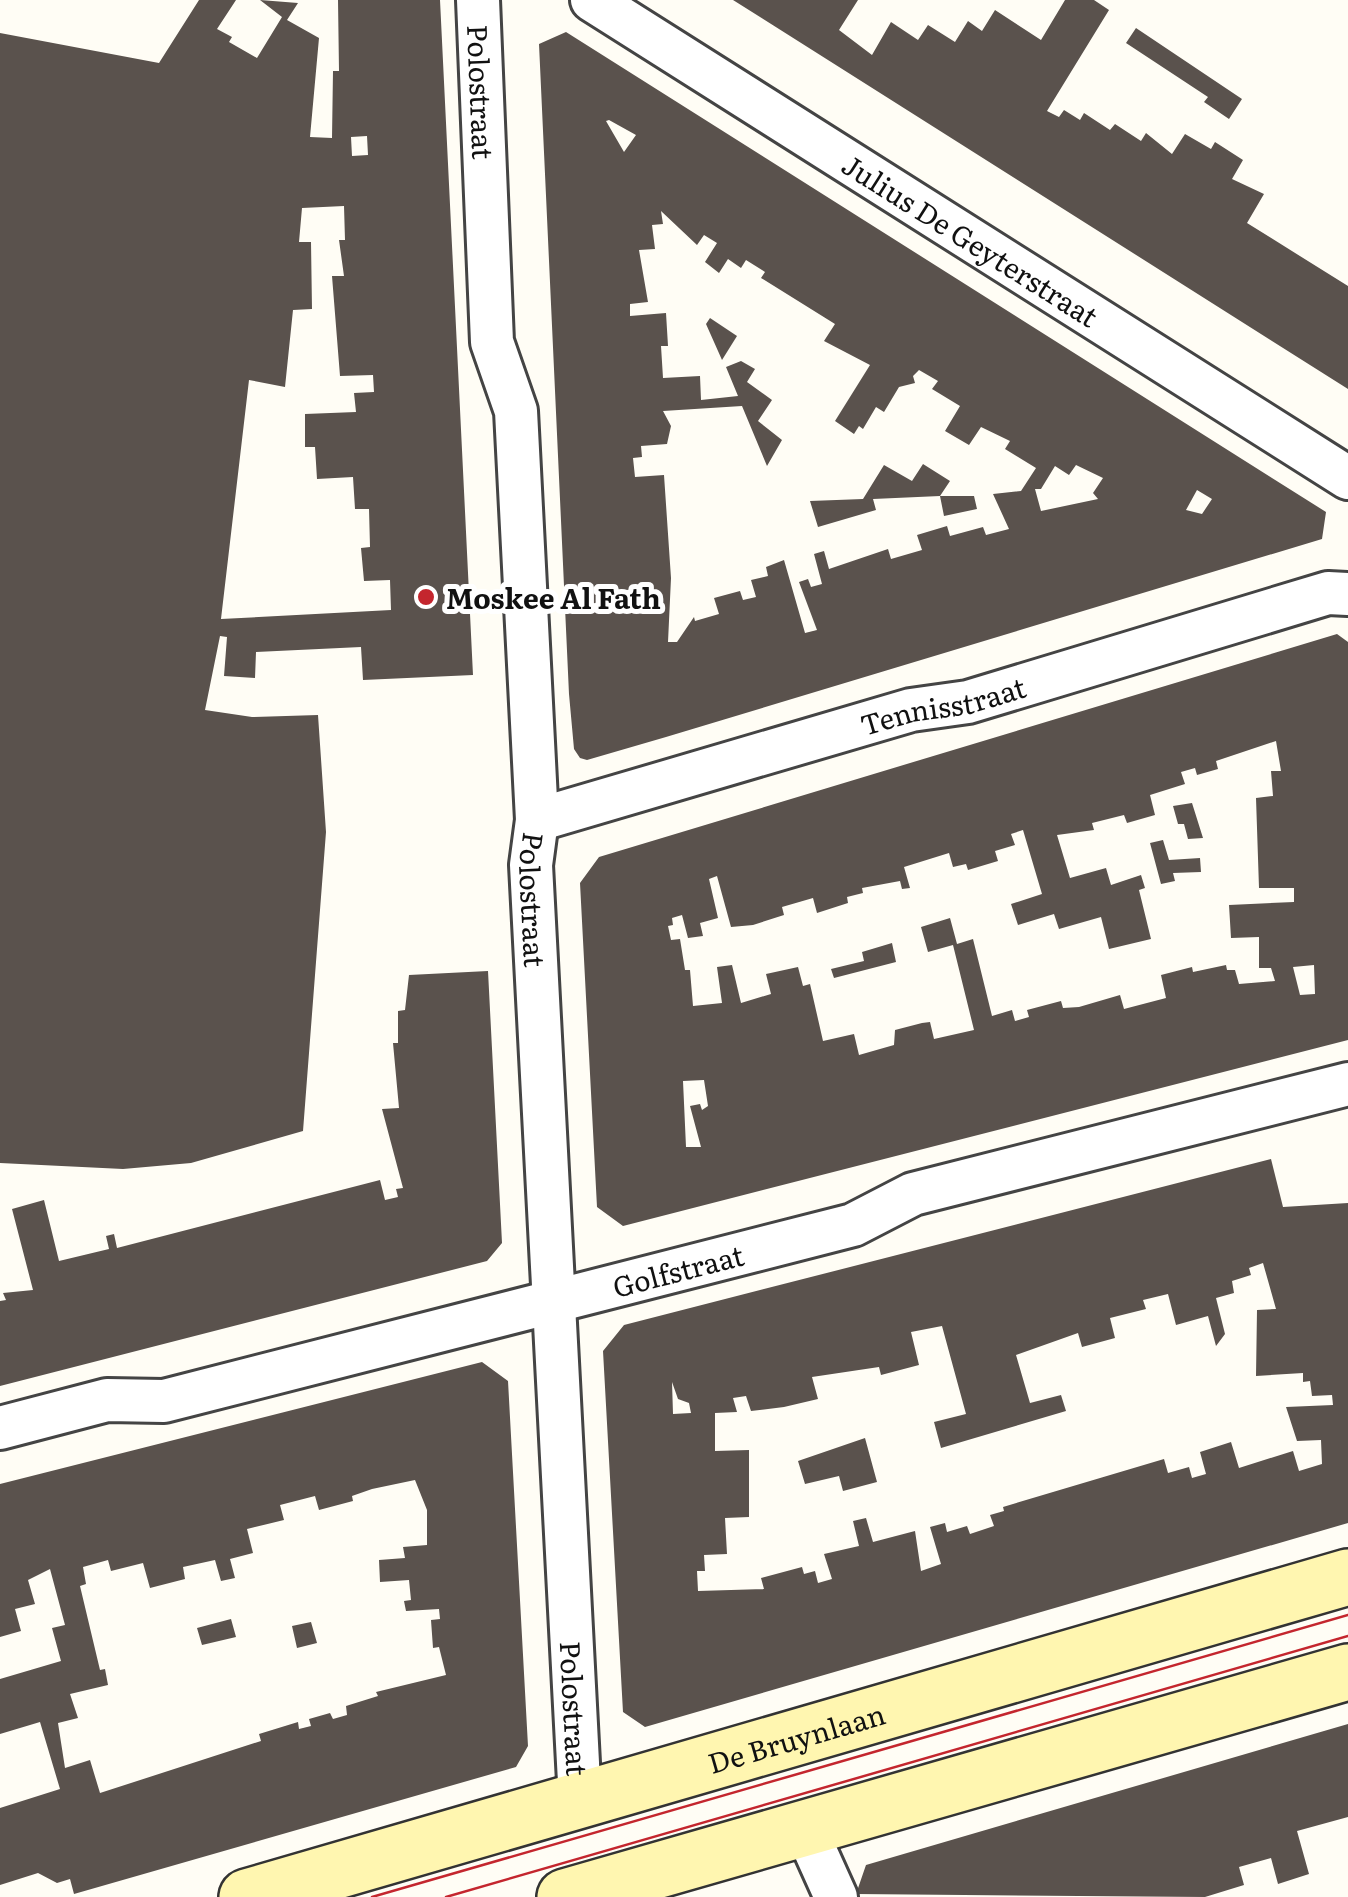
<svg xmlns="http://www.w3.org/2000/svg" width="1348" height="1897" viewBox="0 0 1348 1897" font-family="Literata,serif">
<rect width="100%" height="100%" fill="#fffdf5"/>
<path fill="#5a524d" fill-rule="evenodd" d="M199,0H236L217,29L232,37L229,42L257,58L282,17L260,0L298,3L287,20L319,38L310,137L332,138L333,71H339L338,0H440L473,675L363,680L361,647L256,652L255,678L224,676L227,637L220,636L205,710L252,717L318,715L326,832L303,1131L191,1163L123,1169L0,1163V33L159,63ZM367,136L368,155L352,156L351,137ZM344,206L345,240H339L344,276H332L340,376L373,375L374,392L354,393L356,412L305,414V447H315L317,479L353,477L355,509H369L370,547L361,548L364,581L390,580L391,610L221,619L249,380L285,387L293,310L312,309L311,242H299L302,208Z
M733,0H858L839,30L872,55L891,22L918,40L928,25L955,42L968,21L982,31L995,10L1041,40L1065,0H1094L1109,10L1047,111L1059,117L1064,110L1080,120L1084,113L1110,130L1115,124L1141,141L1146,133L1172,154L1185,134L1211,149L1215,142L1243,160L1232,179L1264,194L1247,223L1348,286V389Z
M1136,28L1242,99L1229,119L1204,102L1208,97L1126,43Z
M566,32L1326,512L1322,539L666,737L587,760L580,758L574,749L569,694L539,44ZM609,120L636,135L624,152L606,121ZM661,211L697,245L704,235L717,243L705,262L719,273L728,259L741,268L746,260L765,272L761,278L835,324L824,341L870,365L835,421L854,434L859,426L863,429L876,407L884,412L899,387L915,383L913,376L919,370L938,381L932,389L960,406L945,431L969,445L981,427L1010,441L1005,449L1036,468L1021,491L993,494L1009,529L986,535L983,527L950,536L947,526L917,535L922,550L891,559L888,549L829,569L824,551L814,554L822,584L811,587L808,579L799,582L817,630L805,633L784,560L766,567L768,576L751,580L756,597L743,600L740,591L714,598L719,614L695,621L694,617L677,642H668L671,578L664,475L635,477L633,458L642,457L641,446L667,444L671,426L663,411L742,406L767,466L782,440L758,421L772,400L747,382L755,369L741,361L726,367L738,396L701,400L700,376L663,378L661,346H668L666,313L630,316V304L648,302L639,250L655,249L652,225L663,224ZM1076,465L1103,478L1093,493L1098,499L1041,511L1035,489H1041L1055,466L1069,475ZM1197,490L1212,499L1202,514L1186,510Z
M710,318L737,336L722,360L706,324Z
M923,464L950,481L940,496L873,499L876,510L818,527L810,501L863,499L884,465L912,481Z
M940,496H974L977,509L944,516Z
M1337,634L1348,642V1040L623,1226L597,1207L580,883L599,857ZM1276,741L1281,771H1271L1273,796L1256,798L1259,888H1294V902L1229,905L1231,938L1259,937V968H1271L1275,981L1239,984L1235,970H1227L1226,965L1193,972L1192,967L1161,975L1166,998L1124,1009L1120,995L1079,1007L1063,1008L1061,1001L1027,1010L1029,1017L1015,1021L1012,1010L992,1016L973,939L957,944L950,918L921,927L928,952L953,945L974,1030L934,1039L930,1022L922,1023L895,1030L894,1045L859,1055L854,1034L823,1041L810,984L803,986L798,967L766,974L771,994L741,1003L732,965L717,967L722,1003L693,1006L690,970H685L680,939L671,940L668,926L673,925L672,918L682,915L688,938L703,936L700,923L718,918L709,879L717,876L731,927L753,925L784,915L782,907L813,898L817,913L848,903L847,897L863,893L862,888L900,881L902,889L910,888L904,867L949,853L953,867L966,864L968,870L998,861L995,851L1015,845L1011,834L1023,830L1042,894L1011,904L1018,925L1054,914L1059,929L1101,917L1109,949L1151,939L1139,890L1145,888L1141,875L1111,885L1106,868L1070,878L1057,835L1094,830L1092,823L1124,815L1127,823L1155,815L1150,795L1185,784L1181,772L1195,768L1197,775L1218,769L1216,761ZM1314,965L1315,994L1300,995L1293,967ZM704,1080L708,1106L702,1110L700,1104L690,1106L701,1147H686L683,1081Z
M1192,803L1203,838L1188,839L1184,824H1178L1173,806Z
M1163,840L1169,860L1200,858L1201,872L1173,873L1175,881L1161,884L1150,843Z
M892,943L896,962L834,978L831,969L864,961L862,952Z
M488,971L502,1243L487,1261L0,1386V1301L6,1300L3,1293L33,1290L12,1209L44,1200L59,1261L109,1249L106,1236L114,1234L117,1248L380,1180L385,1200L398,1197L396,1189L403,1188L382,1109L399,1108L393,1043H398V1011L405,1010L409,975Z
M1271,1159L1283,1207L1348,1203V1523L645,1727L623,1712L603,1351L624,1325ZM1263,1263L1276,1309L1257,1310L1256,1376L1303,1373V1382L1310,1381L1312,1396L1332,1395L1333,1405L1286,1407L1297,1441L1321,1440L1322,1464L1299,1471L1293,1451L1239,1468L1231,1442L1200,1452L1206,1474L1192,1478L1189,1467L1168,1473L1164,1459L1003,1507L1004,1511L990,1515L994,1526L970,1534L967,1526L947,1532L945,1523L930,1527L941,1564L921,1571L915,1531L873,1542L866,1518L853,1521L859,1546L824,1554L832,1579L818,1583L815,1571L804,1574L802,1567L761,1578L764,1589L698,1591L697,1571H705L704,1555L727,1554L725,1518L749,1517V1450L715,1451V1413L737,1412L733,1398L746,1396L751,1411L784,1407L818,1399L812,1377L879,1367L881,1375L919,1365L911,1332L942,1326L966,1414L934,1422L941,1448L1066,1411L1061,1395L1030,1403L1016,1355L1078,1333L1082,1347L1115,1338L1110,1318L1146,1309L1143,1300L1168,1294L1176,1325L1208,1316L1216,1346L1225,1334L1216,1298L1234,1293L1232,1281L1251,1275L1249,1268ZM672,1382L678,1399L689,1403L691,1413L673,1414Z
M482,1362L508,1381L528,1746L516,1767L74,1894L70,1879L57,1883L38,1873L0,1885V1808L60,1789L40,1722L0,1734V1679L61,1661L52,1628L65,1625L50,1569L28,1580L35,1604L15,1609L21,1631L0,1637V1484ZM415,1480L427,1510V1545L403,1547L405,1558L379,1560L380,1582L409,1580L411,1600L404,1601L406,1611L439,1609L440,1619L431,1620L433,1648L439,1647L446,1675L376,1692L378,1696L346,1706L347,1715L333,1719L330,1713L309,1719L311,1726L299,1729L298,1722L259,1734L261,1741L100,1793L90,1760L65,1768L58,1723L78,1718L70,1694L108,1685L105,1669L100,1670L80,1586L86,1584L83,1567L108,1560L111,1571L143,1563L150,1588L185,1579L183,1567L215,1560L221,1581L235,1578L230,1559L253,1553L247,1529L284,1520L280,1505L315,1496L319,1510L353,1501L352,1496L372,1489Z
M865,1438L877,1482L843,1491L839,1476L805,1484L798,1461Z
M231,1619L236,1637L202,1645L197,1628Z
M311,1622L317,1643L297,1648L292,1626Z
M1348,1724V1817L1297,1831L1309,1874L1278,1884L1271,1858L1239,1867L1244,1885L1205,1897L856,1894L866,1865Z"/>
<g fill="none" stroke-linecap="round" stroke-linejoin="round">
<defs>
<g id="minor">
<path id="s1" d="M478,0L492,342L516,411L537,820L531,865L580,1801"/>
<path id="s2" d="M592,0L1348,478"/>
<path id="s3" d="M537,820L911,710L968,702L1328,593L1348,594"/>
<path id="s4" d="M0,1428L107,1400L164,1401L853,1225L913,1194L1348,1084"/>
<path d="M805,1828L836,1897"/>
</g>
<g id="secondary">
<path id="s5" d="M247,1897L1348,1577"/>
<path d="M565,1897L1348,1672"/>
</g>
</defs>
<use href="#minor" stroke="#444" stroke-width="48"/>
<use href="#secondary" stroke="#333" stroke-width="60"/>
<use href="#minor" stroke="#fff" stroke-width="42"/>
<use href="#secondary" stroke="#fff6b0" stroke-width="55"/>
<path stroke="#c4262e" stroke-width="2.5" d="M372,1897L1348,1615
M446,1897L1348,1636"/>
</g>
<circle fill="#c4262e" stroke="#fff" stroke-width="4" cx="426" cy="597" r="10"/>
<g text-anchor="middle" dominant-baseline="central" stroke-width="10" stroke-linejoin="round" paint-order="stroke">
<g font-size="28" fill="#111" stroke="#fff">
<text stroke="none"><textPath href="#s1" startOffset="92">Polostraat</textPath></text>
<text stroke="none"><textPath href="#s2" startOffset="448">Julius De Geyterstraat</textPath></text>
<text stroke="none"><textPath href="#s3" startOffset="422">Tennisstraat</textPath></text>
<text stroke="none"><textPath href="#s1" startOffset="905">Polostraat</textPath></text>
<text stroke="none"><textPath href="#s4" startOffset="698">Golfstraat</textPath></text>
<text stroke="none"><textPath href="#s1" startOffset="1715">Polostraat</textPath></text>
<text stroke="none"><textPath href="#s5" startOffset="572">De Bruynlaan</textPath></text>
</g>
<g font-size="28" font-weight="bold" fill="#111" stroke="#fff" text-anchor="start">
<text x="446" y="597">Moskee Al Fath</text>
</g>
</g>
</svg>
